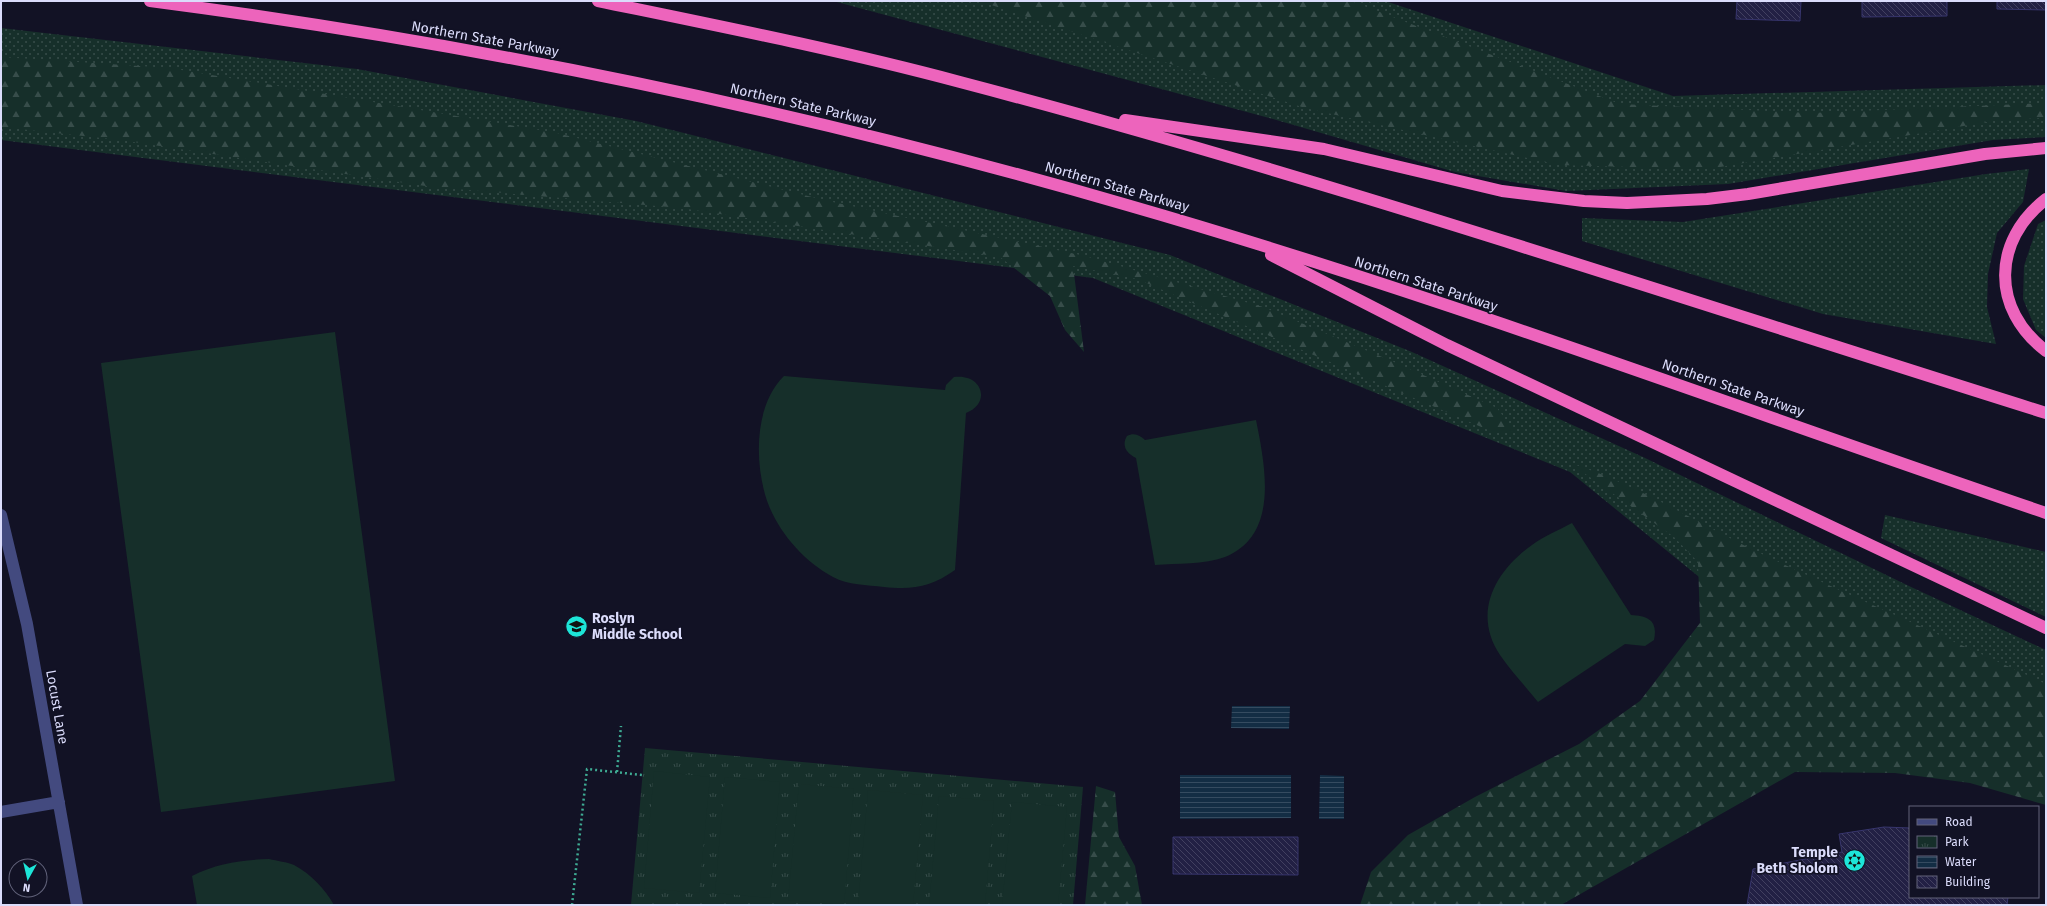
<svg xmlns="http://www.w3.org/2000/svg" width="2047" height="906" viewBox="0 0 2047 906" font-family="'Fira Sans',sans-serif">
<defs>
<pattern id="grass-dots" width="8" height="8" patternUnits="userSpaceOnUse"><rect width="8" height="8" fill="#162f2a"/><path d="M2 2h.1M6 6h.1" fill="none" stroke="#374d4a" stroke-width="1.8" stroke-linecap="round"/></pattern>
<pattern id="forest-firs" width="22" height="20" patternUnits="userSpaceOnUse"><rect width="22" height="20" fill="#162f2a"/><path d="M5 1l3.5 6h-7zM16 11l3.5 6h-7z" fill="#374d4a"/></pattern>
<pattern id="park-tufts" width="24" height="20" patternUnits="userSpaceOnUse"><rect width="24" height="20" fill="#162f2a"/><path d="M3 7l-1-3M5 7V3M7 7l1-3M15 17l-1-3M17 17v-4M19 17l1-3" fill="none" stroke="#374d4a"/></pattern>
<pattern id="water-rules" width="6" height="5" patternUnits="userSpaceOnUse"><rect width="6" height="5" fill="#132d44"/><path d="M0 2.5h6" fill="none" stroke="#354b60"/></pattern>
<pattern id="building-back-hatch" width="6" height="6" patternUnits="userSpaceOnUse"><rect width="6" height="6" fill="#222044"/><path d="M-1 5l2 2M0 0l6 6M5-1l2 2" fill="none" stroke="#424060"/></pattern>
</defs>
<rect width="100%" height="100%" fill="#121225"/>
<path fill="url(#grass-dots)" d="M833,1H1385L1673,96L2046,85V137L1993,140L1728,184L1566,191L1455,172L1273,119Z
M1,28L357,69L636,121L1170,255L1412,352L1643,457L1909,586L2046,650V789L1917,754L1570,472L1093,278L1,140Z
M2029,169L2023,202L1997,233L1988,274L1987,307L1996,344L1823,314L1582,241V218L1683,222L1986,174Z
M2046,220V338L2036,330L2023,299L2024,266L2038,224Z
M1885,515L2046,552V617L1881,538Z"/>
<path fill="url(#forest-firs)" d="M979,1H1351L1620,104L1811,113L2046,103V118L1999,120L1708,169L1558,165L1305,108Z
M1,57L170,68L557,133L828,201L1085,256L1263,307L1394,362L1497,408L1514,431L1493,432L1137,279L1073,266L1084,352L1065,330L1050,296L1000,257L681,208L432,187L120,140L1,127Z
M1570,463C1639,485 1700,525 1766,556C1859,600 1953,640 2046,684V805L1970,783L1895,773L1795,772L1561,905H1360L1371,872L1408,835L1475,797L1579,744L1640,701L1700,623L1698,562L1674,537Z
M1096,786L1115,792L1119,837L1135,866L1142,905H1085Z"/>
<path fill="url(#park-tufts)" d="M645,748L1083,787L1073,905H631Z"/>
<path fill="#162f2a" d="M335,332L395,781L161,812L101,363Z
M784,376L945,390L946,385L954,377C982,373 992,403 966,413L955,570C931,587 913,590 884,587C867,585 848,585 833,577C805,562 781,535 769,506C754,468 753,406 784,376Z
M1256,420C1265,465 1280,535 1225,557C1204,565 1177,563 1155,565L1136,458C1127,454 1121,446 1127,436C1134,432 1140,435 1145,440Z
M1572,523L1631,615C1649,616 1658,621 1654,640L1645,646L1625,644L1538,702C1526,687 1511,671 1500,655C1472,613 1495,571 1532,545C1544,536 1559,530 1572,523Z
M654,771L710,777L699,893L644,888Z
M725,777L780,782L770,898L715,893Z
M799,784L854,789L844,905L788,900Z
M868,790L923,795L913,905H858Z
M939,796L994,801L985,905H929Z
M1012,802L1067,807L1058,905H1002Z
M269,859C277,861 287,862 294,865C311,874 325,889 334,905H197L192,876C217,863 241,860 269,859Z"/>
<path fill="url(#water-rules)" d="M1232,706H1290L1289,729L1231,728Z
M1180,775H1291V818L1180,819Z
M1320,775L1344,776V819H1319Z"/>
<path fill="url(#building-back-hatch)" stroke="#37356d" d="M1737,1H1801L1800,21L1736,19Z
M1862,1H1947V16L1862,17Z
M1997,1H2046V10L1997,9Z
M1884,827L1910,828V897H2008L2007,905H1747L1753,869L1842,852L1839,834Z
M1173,837H1298V875L1173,874Z"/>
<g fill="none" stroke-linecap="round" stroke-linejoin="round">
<path stroke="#3eab93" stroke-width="2.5" stroke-dasharray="2 3" stroke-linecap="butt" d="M617,772L621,726
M572,905L587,769L642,775"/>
<path stroke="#434a7f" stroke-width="12" d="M1,515L27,624L77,905
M1,812L59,802"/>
<path stroke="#ed64bc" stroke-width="12" d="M150,1C480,44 807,112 1127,205C1437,294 1740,409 2046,513
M598,1C719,26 840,50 960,82C1326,178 1685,300 2046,413
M1125,120L1324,149L1502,191L1584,201L1627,203L1707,199L1748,194L1985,154L2046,148
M2046,199C1992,241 1991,309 2046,351
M1271,255L1447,345L2046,628"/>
</g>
<defs>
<symbol id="school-disc" viewBox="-11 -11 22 22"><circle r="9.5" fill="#1de5d8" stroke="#121225"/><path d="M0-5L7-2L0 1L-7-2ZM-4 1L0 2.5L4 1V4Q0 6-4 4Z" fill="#111"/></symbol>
<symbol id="synagogue-disc" viewBox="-11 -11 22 22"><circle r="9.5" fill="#1de5d8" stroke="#121225"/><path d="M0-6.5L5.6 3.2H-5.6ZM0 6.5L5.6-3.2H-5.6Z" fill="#111"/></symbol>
</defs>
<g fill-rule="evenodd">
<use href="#school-disc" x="564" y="614" width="25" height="25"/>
<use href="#synagogue-disc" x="1842" y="848" width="25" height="25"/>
</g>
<g text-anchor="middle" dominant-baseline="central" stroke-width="3.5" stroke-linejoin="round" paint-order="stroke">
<g font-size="14" fill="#dbdcfb" stroke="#121225">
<text transform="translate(485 39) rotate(10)">Northern State Parkway</text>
<text transform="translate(803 105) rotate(13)">Northern State Parkway</text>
<text transform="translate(1117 187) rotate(16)">Northern State Parkway</text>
<text transform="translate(1426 284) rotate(18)">Northern State Parkway</text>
<text transform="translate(1733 388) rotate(19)">Northern State Parkway</text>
<text transform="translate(57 707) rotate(80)">Locust Lane</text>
</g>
<g font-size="14" font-weight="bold" fill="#dbdcfb" stroke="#121225" text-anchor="start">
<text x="592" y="618">Roslyn<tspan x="592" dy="16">Middle School</tspan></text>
<text x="1838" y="852" text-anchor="end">Temple<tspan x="1838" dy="16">Beth Sholom</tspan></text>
</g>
</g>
<rect width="2047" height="906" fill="none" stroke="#dbdcfb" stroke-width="4"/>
<rect x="1909" y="806" width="130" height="92" fill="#121225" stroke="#62637b"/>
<rect x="1917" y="819" width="20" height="6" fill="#434a7f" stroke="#62637b"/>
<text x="1945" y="826" font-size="12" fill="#dbdcfb">Road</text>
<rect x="1917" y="836" width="20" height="12" fill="url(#park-tufts)" stroke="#62637b"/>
<text x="1945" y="846" font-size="12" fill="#dbdcfb">Park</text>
<rect x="1917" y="856" width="20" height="12" fill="url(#water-rules)" stroke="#62637b"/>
<text x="1945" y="866" font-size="12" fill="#dbdcfb">Water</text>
<rect x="1917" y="876" width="20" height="12" fill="url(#building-back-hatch)" stroke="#62637b"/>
<text x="1945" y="886" font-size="12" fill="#dbdcfb">Building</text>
<g transform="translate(28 878) rotate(188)"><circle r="19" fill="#121225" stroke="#62637b"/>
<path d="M0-3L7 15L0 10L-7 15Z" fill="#1de5d8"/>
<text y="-6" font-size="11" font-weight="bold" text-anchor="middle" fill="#dbdcfb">N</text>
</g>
</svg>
